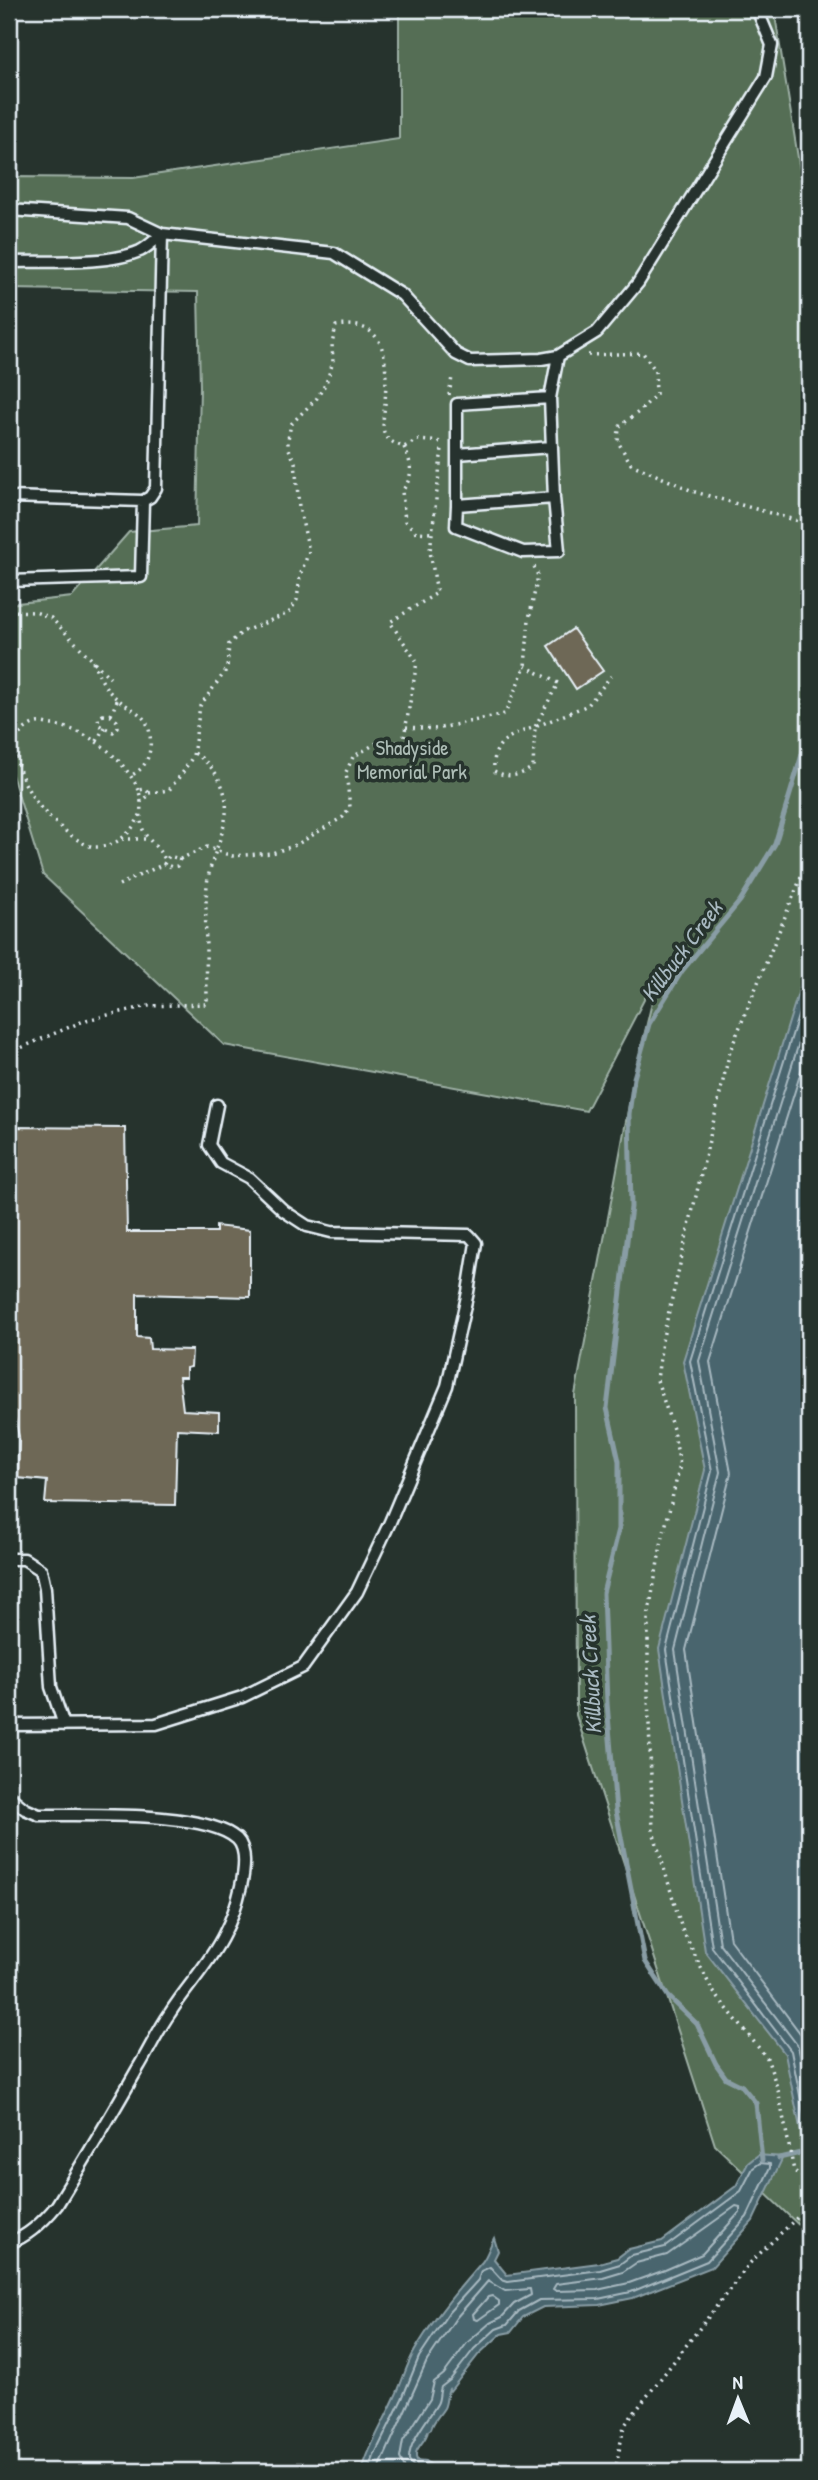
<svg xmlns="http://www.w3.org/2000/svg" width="818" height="2480" viewBox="0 0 818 2480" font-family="'Patrick Hand',sans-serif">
<rect width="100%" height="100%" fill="#26332d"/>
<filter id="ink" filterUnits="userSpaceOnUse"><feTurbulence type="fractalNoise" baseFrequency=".0143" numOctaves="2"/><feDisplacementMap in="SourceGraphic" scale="14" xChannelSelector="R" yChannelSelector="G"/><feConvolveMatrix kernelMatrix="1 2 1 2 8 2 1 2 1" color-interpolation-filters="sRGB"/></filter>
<g filter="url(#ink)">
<path fill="#556e54" stroke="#9eb0a6" stroke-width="2" d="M399,9H774L809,226V2235L715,2145L576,1715L575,1395L634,1078L660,969L586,1111L224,1045L43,875L9,765V604L72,597L129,532L197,526L200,387L198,292L9,289V177L133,178L399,139Z"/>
<path fill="#49656e" stroke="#899da5" stroke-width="2" d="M809,958V2160L805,2152L785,2054L705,1951L659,1649L705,1470L683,1361Z
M758,2155L783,2157L753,2221L712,2267L633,2298L599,2305L543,2307L523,2317L511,2332L501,2334L479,2354L450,2391L449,2389C446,2394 447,2402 444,2408C439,2416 434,2420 431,2429L428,2431C426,2443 412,2448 417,2460L426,2461L431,2465L428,2471H362C369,2445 384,2422 395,2397C402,2383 406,2366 414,2352C432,2320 458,2289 482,2262C487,2256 490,2245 494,2238L498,2251L494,2259L507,2275L599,2263L617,2258L629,2249L662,2241L736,2186L748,2163Z"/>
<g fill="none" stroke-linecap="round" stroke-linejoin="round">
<path stroke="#a8b9c1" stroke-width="2" d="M809,981L690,1361L712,1471L666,1650L712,1947L791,2051L809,2140
M809,1011L699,1361L720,1472L675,1650L720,1944L798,2046L809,2096
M809,1046L710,1362L731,1473L686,1650L730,1940L809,2045
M736,2206L740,2207V2212L702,2254L665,2270L629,2283L597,2290L556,2291L553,2289L556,2284L603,2278L623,2272L636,2263L667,2255Z
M492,2296L499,2301V2305L478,2320L474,2319L473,2314L488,2297Z
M369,2471L374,2456L402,2399L419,2357L449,2312L478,2280L481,2271L490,2267L502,2280L508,2282L600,2270L620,2264L632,2255L665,2247L741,2191L753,2168L760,2163L770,2164V2168L747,2217L707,2261L631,2292L598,2299L539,2300L519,2311L507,2325L496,2329L474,2349L450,2380L441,2387C439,2392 440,2399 437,2404C428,2420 408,2442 409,2460L413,2466L423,2471
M378,2471L427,2361L456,2318L488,2281L505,2291L530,2289L531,2295L514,2304L502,2317L490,2323L467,2343L444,2374L434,2382L430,2399L403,2441L400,2458L406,2471"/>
<path stroke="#899da5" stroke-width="5" d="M779,2158L805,2152
M762,2160L756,2103L742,2086L726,2078L716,2064L697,2024L668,1996L645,1961L616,1811L607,1703L603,1593L619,1529V1461L607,1408L631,1207L629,1114L634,1078L649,1024L682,971L740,901L775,844L807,738L809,671"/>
</g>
<path fill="#6e6856" stroke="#e8f1f8" stroke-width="2" d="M573,629L603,671L576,689L548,646Z
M9,1127L125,1128L127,1232H216V1226L250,1230V1297L137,1294V1337L149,1338L150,1349L192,1350L191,1367L186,1368V1377H179L183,1410L219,1412V1431L177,1429L175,1505L45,1503L47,1481L18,1478L19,1437L15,1419L9,1417Z"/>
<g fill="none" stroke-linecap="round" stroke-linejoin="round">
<defs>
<path id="service" d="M9,210L128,218L162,234L334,253L402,295L456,354L470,361L541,359L558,356L597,332L638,283L766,77L772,45L757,9
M9,262C44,261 108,265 140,251C148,247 155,240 162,234
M550,398L457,404V505L554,498L550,398L558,356
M457,454L552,447
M9,497L143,501L150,497L156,488L162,234
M457,505L456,526L523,552L559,551L554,498
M9,581L141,577L143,501
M9,1559H24L41,1570L45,1588L51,1687L64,1725
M9,1725L156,1724L242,1697L303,1667L357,1592L390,1522L447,1386L468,1292L476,1243L469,1235L331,1232L307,1226L284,1211L249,1178L221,1163L209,1145L217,1105
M9,1796L25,1809L39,1815C83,1816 206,1810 237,1839C255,1857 234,1915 224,1934C210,1963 187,1986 170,2013C158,2030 149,2050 138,2068C112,2114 85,2159 57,2205C44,2221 29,2236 9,2243"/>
</defs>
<use href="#service" stroke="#e8f1f8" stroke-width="15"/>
<path stroke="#e8f1f8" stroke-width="3.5" stroke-dasharray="2 5" stroke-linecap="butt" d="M588,355L643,353L655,370L656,394L641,410L619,427L618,442L631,464L695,492L809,524
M449,395L452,377
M404,447C412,464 414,476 402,491L405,521L416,532L434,533
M9,611L35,612L51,618L110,678
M93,661C96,670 102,682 108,690C127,713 154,708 150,749C148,761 143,769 132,775
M525,666L558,683L535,727C510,736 492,740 494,771C509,779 519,776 533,767L535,727L588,705L611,676
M103,715L111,716L117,721L118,727L113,732L99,725L98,718Z
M111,715L118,698
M406,727L436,729L505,714L525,666L529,619L538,576L534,566
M97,741L104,727
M139,790C122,757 91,731 54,725C49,725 42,722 37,723C26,725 19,735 12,743C17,766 23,784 37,803C46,816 80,847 96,847C118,847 133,831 141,813
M149,793L169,790L183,772L193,756L200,706L227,669L229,644L242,632L289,613L297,600L300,576L309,551L299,507L295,462L288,447V439L291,424L317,398L326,383L333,362L332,344L336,326C390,318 387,364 385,404C384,412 382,424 384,432C387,441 396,444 404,447L418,440L443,442
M141,802L139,790L145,789L149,793L148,796L141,802C139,840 147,832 165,859
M122,839H148
M809,858L730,1051L662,1341L657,1380L673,1429L680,1465L661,1545L648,1617V1696L653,1831L682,1929L712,1990L767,2058L778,2090L794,2171L809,2181
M180,859L177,866L172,867L164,864L169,856L180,859L207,847L232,856L272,853L296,845L343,817L350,807L346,772L353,757L380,741L403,743L417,662L390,622L437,593L430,551L442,448
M119,885L164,864
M9,1053L86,1020L148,1006L207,1004C207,965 204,924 207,885C210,856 229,829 226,801C223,780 211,763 194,753
M615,2471L624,2426L750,2263L809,2206"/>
<use href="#service" stroke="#26332d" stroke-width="10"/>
</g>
</g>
<g text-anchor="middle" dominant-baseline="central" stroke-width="7" stroke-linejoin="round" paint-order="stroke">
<g font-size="21" fill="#adbdb6" stroke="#26332d">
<text x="412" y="747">Shadyside<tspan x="412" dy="24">Memorial Park</tspan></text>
</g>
<g font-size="23" font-style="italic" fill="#a8b9c1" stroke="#26332d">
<text transform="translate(681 951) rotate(-53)">Killbuck Creek</text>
<text transform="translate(590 1675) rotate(-93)">Killbuck Creek</text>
</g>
</g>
<rect width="818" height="2480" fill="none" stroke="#26332d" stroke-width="35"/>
<rect x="18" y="18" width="783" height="2445" fill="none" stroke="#e8f1f8" stroke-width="2.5" filter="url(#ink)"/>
<g transform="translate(738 2399) rotate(359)" stroke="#26332d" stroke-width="5" paint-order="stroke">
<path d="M0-5L12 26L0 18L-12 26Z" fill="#e8f1f8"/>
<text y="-10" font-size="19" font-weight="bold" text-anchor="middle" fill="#e8f1f8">N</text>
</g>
</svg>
